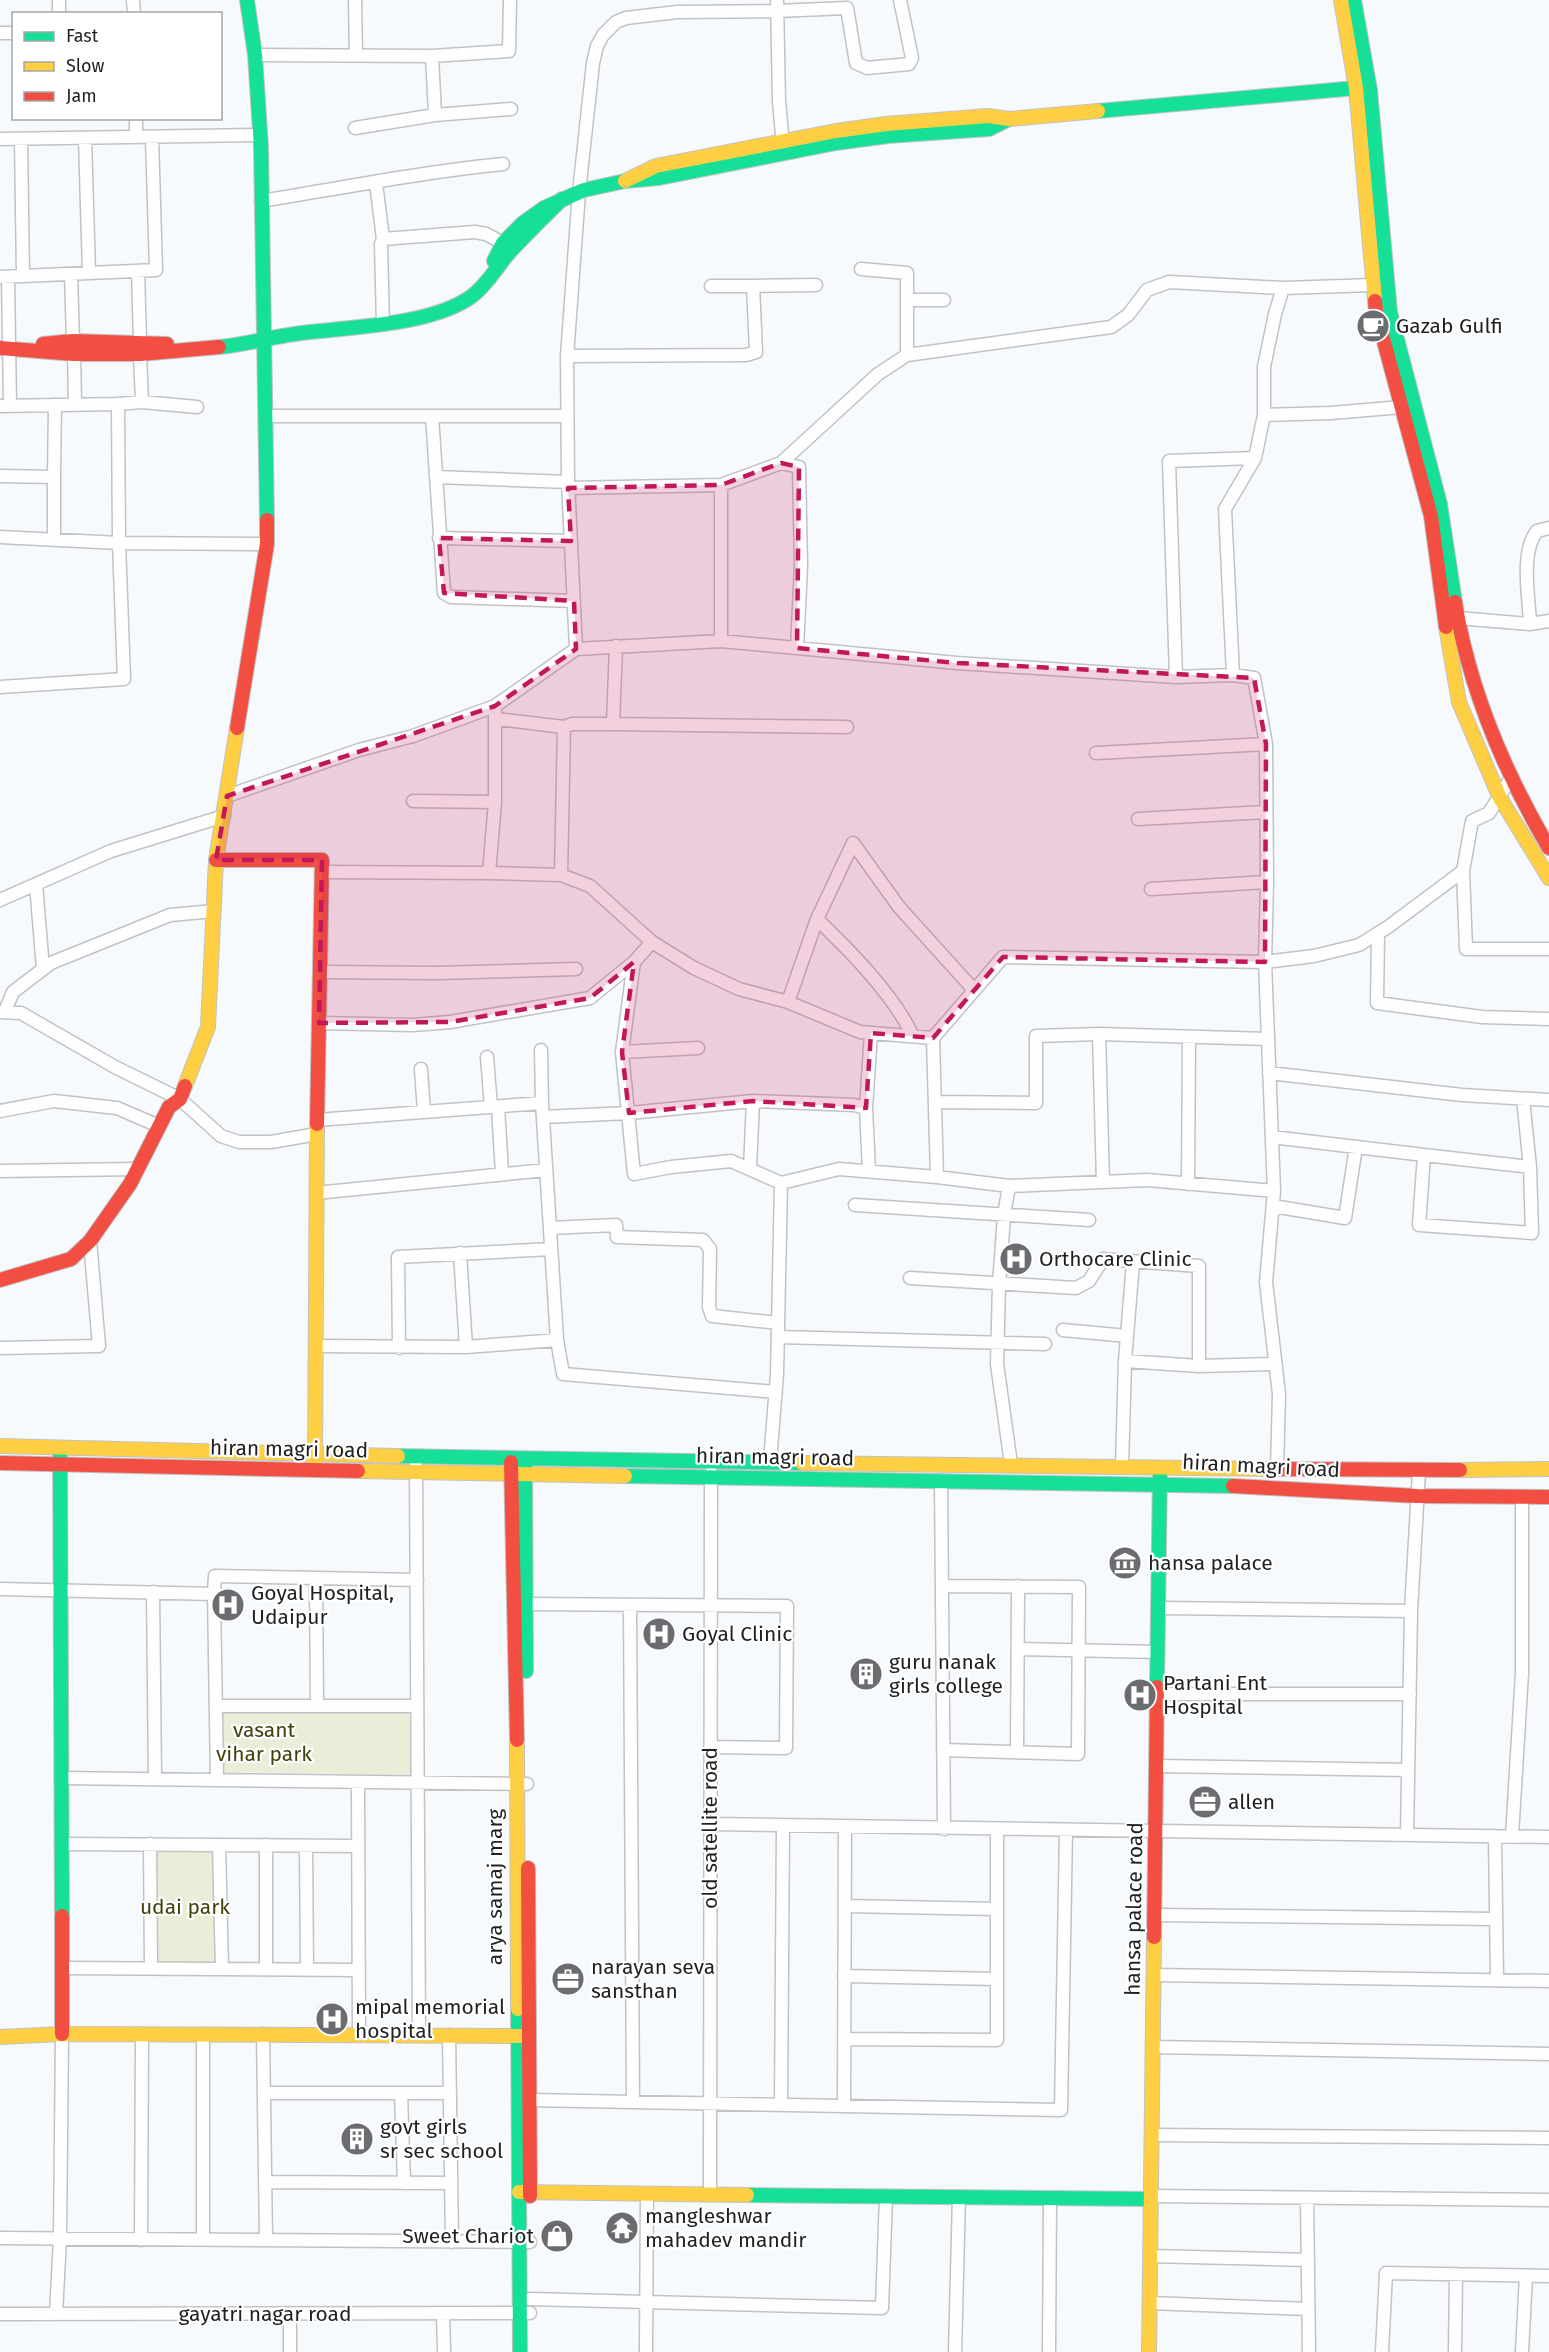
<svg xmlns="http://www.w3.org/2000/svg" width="1549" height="2352" viewBox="0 0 1549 2352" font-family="'Fira Sans',sans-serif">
<rect width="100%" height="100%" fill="#f7fafd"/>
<path fill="#e7ecf3" d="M317,2006L347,2007L350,2032L316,2031Z"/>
<path fill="#eaedd8" d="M223,1711L409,1712L411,1775L223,1772Z
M156,1849L213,1851L216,1964L156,1963Z"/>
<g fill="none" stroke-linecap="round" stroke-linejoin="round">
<defs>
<path id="street" d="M59,0V14
M133,0L134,14
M355,0L356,56
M777,0L779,101L783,146
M0,33H14
M255,55L432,56L509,51L510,0
M432,56L435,115
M136,118V137
M355,128L435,115L511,109
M85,138L89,273
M0,139L260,135
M21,139L23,276
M376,183L383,239L381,244L383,324
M261,201C342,188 422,172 503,164
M383,239L475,232L486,234L503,243
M861,269L907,273V355
M138,271L140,342
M71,274L73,341
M0,277L156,270L152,137
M8,277L10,405
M753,286L816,285
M907,300H944
M74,354L75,404
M567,356L746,355L756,352L753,286H711
M142,402L197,407
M0,406L118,404
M1264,415L1331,413L1402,407
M265,416H567
M432,416L444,593L451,597L574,601
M781,463L799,467L801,566L797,648
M0,476L54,477L55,405
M54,477V540
M436,477L568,482
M721,485V641
M568,488L721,485L781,463L878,374L907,355L1111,327L1128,315L1147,290L1169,282L1283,288
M0,537L119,543L118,404L142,402L140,354
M439,538L571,541
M1458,618L1530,624L1549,621
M1530,624C1529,597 1520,552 1537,531L1549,528
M576,649L568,482L567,356L579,192L593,63L597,46L603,35L616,22L626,18L677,12L777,11L847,8L856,63L867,68L909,64L912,58L900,0
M1176,677L1169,461L1255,458
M0,687L124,679L119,543L267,544
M497,719L564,727L572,724H613L847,727
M613,724L616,646
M1096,753L1266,744
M227,796L359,750L413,736L495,706
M413,801L495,802
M1138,819L1266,812
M1463,871L1466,949H1549
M321,872L489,873L495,802V706L576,649L721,641L957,663L1176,677L1233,675
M489,873L561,875L590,886L652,942
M561,875L564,727
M36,884L43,969
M1151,889L1267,882
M0,900L111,851L224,816
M817,919C850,951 893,994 913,1036
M1378,933L1377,1003L1482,1017L1549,1019
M634,962L622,1052L634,1174L671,1167L731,1161L781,1183L777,1374L770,1462
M321,972L437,973L576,969
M788,1002L817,919L853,843L899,907L974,990
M5,1011L13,992L51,963L170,915L214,911
M0,1012L21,1013L115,1067L180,1099L221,1136L239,1142H271L317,1134
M319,1023L413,1025L450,1022L590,998L634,962L652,942L694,968L739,989L788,1002L860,1032L933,1038L937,1177L1009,1186L1004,1215L999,1285L997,1364L1011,1464
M933,1038L1003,957L1265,962L1314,956L1359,945L1388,927L1463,871L1472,821L1489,813L1512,776
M541,1050L542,1103
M622,1052L698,1048
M487,1057L491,1107
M421,1069L424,1112
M1269,1073L1462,1095L1549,1100
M935,1102L1036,1103V1036L1099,1034
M498,1107L502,1173
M0,1111L54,1101L117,1108L159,1126
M543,1117L629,1113L753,1101L854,1105L866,1108
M317,1120L542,1103L557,1340L563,1374L776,1392
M1272,1137L1424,1155L1419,1225L1532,1233L1530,1167L1523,1099
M1424,1155L1530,1167
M750,1169L753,1101
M0,1171L137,1169
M869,1171L866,1108L871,1033
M1103,1182L1099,1034L1268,1039
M781,1183L839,1169L937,1177
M1188,1184L1189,1037
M1009,1186L1147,1180L1274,1191
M316,1193L546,1170
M855,1205L1089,1220
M1273,1206L1345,1218L1356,1147
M550,1228L616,1225L617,1237L703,1240L710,1249L709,1307L712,1316L778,1323
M460,1253L466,1347
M910,1278L1076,1288L1089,1281L1103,1259L1199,1266V1366
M1063,1330L1127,1336
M778,1337L1045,1344
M316,1346L466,1347L557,1340
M0,1348L99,1346L90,1241
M399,1348L398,1257L551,1249
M1125,1361L1199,1366L1275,1364
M1122,1465L1125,1361L1133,1262
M416,1466L419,2035
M1277,1469L1279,1394L1266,1282L1274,1191L1265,962L1267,882L1266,744L1254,678L1233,675L1225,509L1255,458L1264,415V367L1275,314L1283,288L1374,285
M941,1480L944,1829
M316,1578L317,1706
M942,1586L1079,1587L1078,1754L943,1750
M0,1589L214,1594L217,1780
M153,1592L155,1779
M214,1594L215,1576L417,1580
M526,1604L787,1606L786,1748L710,1747
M630,1605L633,2101
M1159,1608L1411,1611
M1018,1649L1158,1652
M1158,1694H1410
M216,1706H417
M1017,1752L1018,1586
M1157,1766L1408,1770
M61,1778L527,1784
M358,1782L359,2035
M710,1824L1549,1837
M1407,1835L1411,1611L1419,1471
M1495,1836L1497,1980
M1512,1836L1522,1673V1497
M61,1844L358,1846
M150,1844L151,1968
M219,1845L222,1969
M266,1845V1969
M306,1846L307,1970
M845,1906L997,1909
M1155,1915L1496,1919
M62,1968L359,1970
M1154,1975L1549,1981
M844,1976L997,1979
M263,2034L266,2240
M449,2035L452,2242
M844,2039L997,2040V1829
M1153,2047L1549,2054
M264,2093H450
M401,2093L404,2183
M529,2100L1061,2110L1066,1831
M781,2104L783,1826
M844,2105L845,1827
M1152,2135L1549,2138
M265,2182L451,2183
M710,2194L711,1473
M1151,2196L1549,2200
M1307,2198L1309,2352
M0,2238L530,2242
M141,2240L142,2034
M203,2240V2034
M1150,2256L1308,2260
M530,2299L882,2308L886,2196
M1150,2303L1308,2309
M0,2314L530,2313
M56,2314L60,2239L62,2034
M290,2314V2352
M443,2314L444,2352
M646,2352L647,2194
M955,2352L959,2197
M1049,2352L1050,2198
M1382,2352L1386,2273L1549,2276
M1455,2352L1456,2274
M1522,2352L1526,2276"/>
<path id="fast" d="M247,0L255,55L261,147L267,520
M1354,0L1370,90L1390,312L1440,504L1455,602
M1098,111L1356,88
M494,261L503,243L523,223L544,208L584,190L625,181L659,178L836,143L888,136L989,129L1009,119
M219,347C245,345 270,337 295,334C345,327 432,326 472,296C487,285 496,268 508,254C525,235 544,217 562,199
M60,1452L62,1916
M398,1456L802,1463
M525,1463L526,1671
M625,1476L1233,1486
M1157,1687L1160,1470
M518,2009L520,2352
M747,2195L1151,2199"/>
<path id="slow" d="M1341,0L1356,88L1375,301
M625,181L656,166L836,131L886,124L988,116L1009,119L1098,111
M1446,627L1459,702L1500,798L1549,878
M185,1086L208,1027L216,860L237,728
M0,1446L398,1456
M802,1463L1277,1469
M315,1464L317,1124
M1460,1470L1549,1469
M358,1471L625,1476
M517,1740L518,2009
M0,2037L62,2034L527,2036
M519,2192L747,2195
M1149,2352L1154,1937"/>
<path id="jam" d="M1375,301L1376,312L1431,516L1446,627
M43,344L73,341L167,344
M0,348L74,354H140L219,347
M1455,602C1469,688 1505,773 1549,848
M237,728L267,544V520
M216,860H322L317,1124
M0,1280L71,1259L90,1241L130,1184L169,1107L180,1099L185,1086
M511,1462L517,1740
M0,1463L358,1471
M1277,1469L1460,1470
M1233,1486L1417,1496L1549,1497
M528,1868L530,2196
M62,1916V2034
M1154,1937L1157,1687"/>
</defs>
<use href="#street" stroke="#c1c2c5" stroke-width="15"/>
<use href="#fast" stroke="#c1c2c5" stroke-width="16"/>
<use href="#slow" stroke="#c1c2c5" stroke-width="16"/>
<use href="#jam" stroke="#c1c2c5" stroke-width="16"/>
<use href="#street" stroke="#fefeff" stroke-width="12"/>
<use href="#fast" stroke="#16e098" stroke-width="14"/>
<use href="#slow" stroke="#ffcf43" stroke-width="14"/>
<use href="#jam" stroke="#f24e42" stroke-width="14"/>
</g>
<path fill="#c2185b" fill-opacity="0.2" stroke="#c2185b" stroke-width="4.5" stroke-dasharray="12 8" stroke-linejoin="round" d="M781,463L799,467L797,648L957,663L1254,678L1266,744L1265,962L1003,957L933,1038L871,1033L866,1108L753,1101L629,1113L622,1052L634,962L590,998L450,1022L319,1023L322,860H216L227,796L495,706L576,649L574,601L444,593L439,538L571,541L568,488L721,485Z"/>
<defs>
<symbol id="cafe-disc" viewBox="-11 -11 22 22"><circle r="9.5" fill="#6b6c6f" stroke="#fff"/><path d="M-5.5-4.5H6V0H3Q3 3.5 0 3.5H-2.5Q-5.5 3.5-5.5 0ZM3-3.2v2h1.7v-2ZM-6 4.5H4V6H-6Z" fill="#fff"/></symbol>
<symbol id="hospital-disc" viewBox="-11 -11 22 22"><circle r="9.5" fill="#6b6c6f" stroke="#fff"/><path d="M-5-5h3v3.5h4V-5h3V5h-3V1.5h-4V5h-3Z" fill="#fff"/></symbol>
<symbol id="museum-disc" viewBox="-11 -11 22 22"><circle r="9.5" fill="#6b6c6f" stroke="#fff"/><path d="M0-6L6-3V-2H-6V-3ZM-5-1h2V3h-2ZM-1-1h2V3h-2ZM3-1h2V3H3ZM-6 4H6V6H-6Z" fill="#fff"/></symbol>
<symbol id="building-disc" viewBox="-11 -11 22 22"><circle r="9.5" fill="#6b6c6f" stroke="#fff"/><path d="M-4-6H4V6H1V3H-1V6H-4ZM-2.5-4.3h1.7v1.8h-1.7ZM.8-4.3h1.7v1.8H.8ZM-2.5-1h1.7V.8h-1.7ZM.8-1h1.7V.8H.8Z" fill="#fff"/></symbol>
<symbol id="office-disc" viewBox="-11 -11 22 22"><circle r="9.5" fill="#6b6c6f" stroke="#fff"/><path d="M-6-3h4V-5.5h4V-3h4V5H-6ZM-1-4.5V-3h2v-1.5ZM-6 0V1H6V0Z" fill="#fff"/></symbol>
<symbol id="temple-disc" viewBox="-11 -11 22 22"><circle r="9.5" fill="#6b6c6f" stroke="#fff"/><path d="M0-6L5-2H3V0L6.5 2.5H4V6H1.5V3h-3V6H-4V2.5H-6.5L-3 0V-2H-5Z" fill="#fff"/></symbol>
<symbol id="shop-disc" viewBox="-11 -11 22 22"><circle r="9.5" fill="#6b6c6f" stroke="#fff"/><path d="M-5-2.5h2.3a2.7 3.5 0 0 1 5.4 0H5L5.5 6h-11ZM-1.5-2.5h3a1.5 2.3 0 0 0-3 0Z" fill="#fff"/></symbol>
</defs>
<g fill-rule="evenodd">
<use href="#cafe-disc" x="1354" y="307" width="38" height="38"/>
<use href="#hospital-disc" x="997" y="1240" width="38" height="38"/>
<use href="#museum-disc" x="1106" y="1544" width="38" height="38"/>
<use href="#hospital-disc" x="209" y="1586" width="38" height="38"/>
<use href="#hospital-disc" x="640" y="1615" width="38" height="38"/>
<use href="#building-disc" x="847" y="1655" width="38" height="38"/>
<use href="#hospital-disc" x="1121" y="1676" width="38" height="38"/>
<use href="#office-disc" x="1186" y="1783" width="38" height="38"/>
<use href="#office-disc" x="549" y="1960" width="38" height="38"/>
<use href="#hospital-disc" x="313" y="2000" width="38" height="38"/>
<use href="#building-disc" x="338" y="2120" width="38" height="38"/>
<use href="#temple-disc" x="603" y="2209" width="38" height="38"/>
<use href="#shop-disc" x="538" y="2217" width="38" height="38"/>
</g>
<g text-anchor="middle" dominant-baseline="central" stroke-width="4.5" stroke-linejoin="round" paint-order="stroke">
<g font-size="21" fill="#1f2022" stroke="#fff" text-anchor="start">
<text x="1396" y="326">Gazab Gulfi</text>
<text x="1039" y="1259">Orthocare Clinic</text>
<text x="1148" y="1563">hansa palace</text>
<text x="251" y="1593">Goyal Hospital,<tspan x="251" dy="24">Udaipur</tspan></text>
<text x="682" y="1634">Goyal Clinic</text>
<text x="889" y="1662">guru nanak<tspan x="889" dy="24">girls college</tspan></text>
<text x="1163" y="1683">Partani Ent<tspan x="1163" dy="24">Hospital</tspan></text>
<text x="1228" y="1802">allen</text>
<text x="591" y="1967">narayan seva<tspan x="591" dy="24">sansthan</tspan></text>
<text x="355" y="2007">mipal memorial<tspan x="355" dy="24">hospital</tspan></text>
<text x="380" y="2127">govt girls<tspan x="380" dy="24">sr sec school</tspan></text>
<text x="645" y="2216">mangleshwar<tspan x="645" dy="24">mahadev mandir</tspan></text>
<text x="534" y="2236" text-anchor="end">Sweet Chariot</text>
</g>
<g font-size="21" fill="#1f2022" stroke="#fff">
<text transform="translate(289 1449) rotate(1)">hiran magri road</text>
<text transform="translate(775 1457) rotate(1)">hiran magri road</text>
<text transform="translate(1261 1466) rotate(3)">hiran magri road</text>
<text transform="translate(710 1828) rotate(-90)">old satellite road</text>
<text transform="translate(495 1887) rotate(-90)">arya samaj marg</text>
<text transform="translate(1134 1909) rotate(-89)">hansa palace road</text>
<text x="265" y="2314">gayatri nagar road</text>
</g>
<g font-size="21" fill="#42430c" stroke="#fff">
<text x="264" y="1730">vasant<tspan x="264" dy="24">vihar park</tspan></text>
<text x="185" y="1907">udai park</text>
</g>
</g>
<rect x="12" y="12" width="210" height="108" fill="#ffffff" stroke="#a5a6a7" stroke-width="1.5"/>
<rect x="24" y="32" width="30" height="9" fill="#16e098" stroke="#a5a6a7" stroke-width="1.5"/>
<text x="66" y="42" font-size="18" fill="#1f2022">Fast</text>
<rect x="24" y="62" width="30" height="9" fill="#ffcf43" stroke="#a5a6a7" stroke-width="1.5"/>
<text x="66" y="72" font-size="18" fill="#1f2022">Slow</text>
<rect x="24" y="92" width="30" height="9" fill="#f24e42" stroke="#a5a6a7" stroke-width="1.5"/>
<text x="66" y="102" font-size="18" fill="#1f2022">Jam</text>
</svg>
